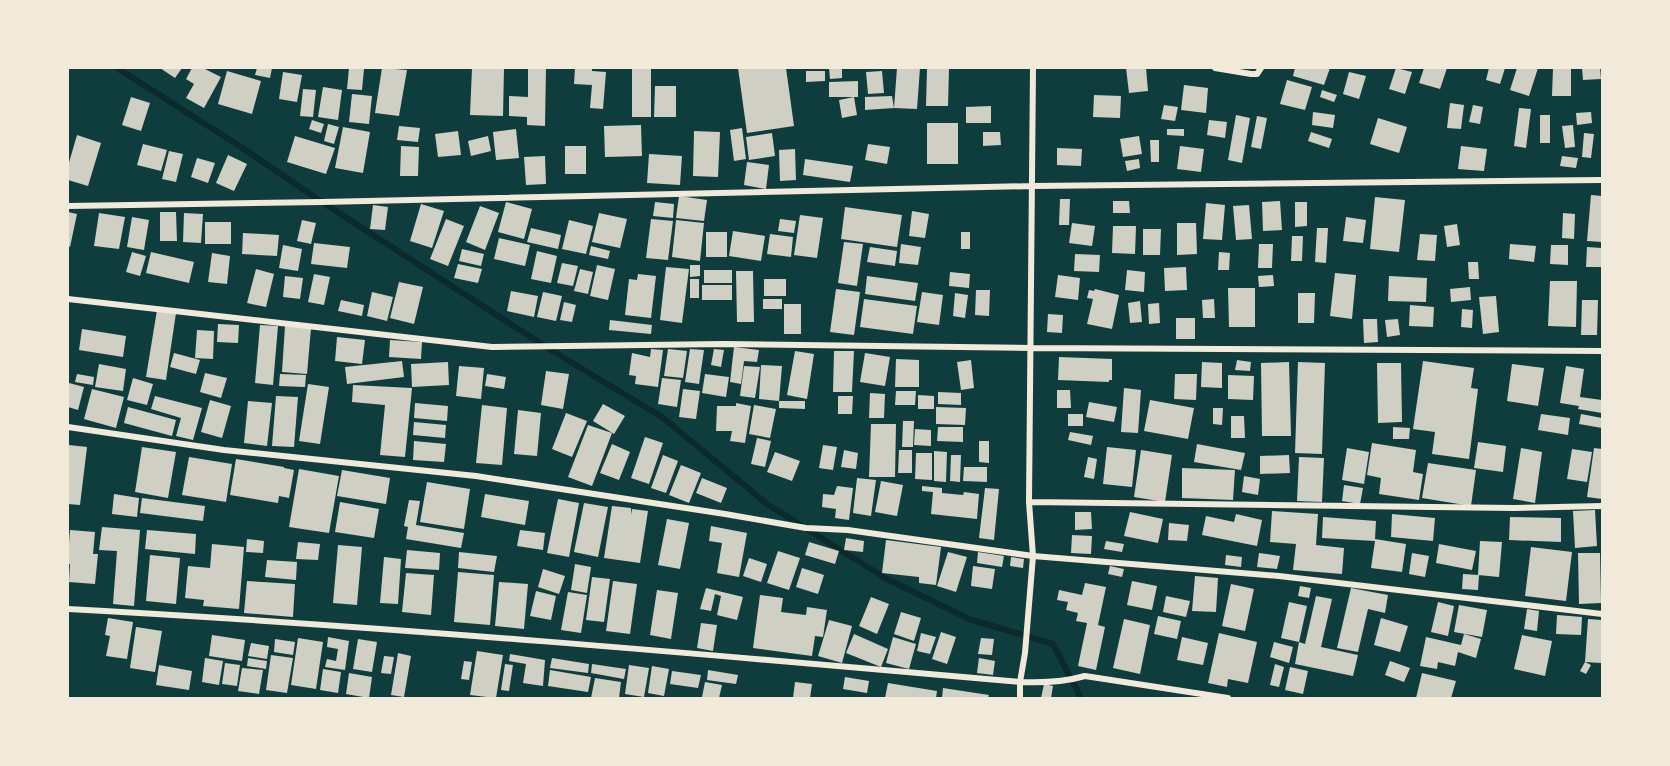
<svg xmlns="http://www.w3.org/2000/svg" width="1670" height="766" viewBox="0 0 1670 766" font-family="Rubik,sans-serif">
<rect width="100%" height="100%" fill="#0f3d3e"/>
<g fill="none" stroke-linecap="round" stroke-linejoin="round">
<path stroke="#0a2a2b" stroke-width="6" d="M117,68L238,145L322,202L546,347L662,417L767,504L887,579L969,619L1053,644L1081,698"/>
</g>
<path fill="#cfcfc3" d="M160,68H182L175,78Z
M192,68H203L221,77L204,108L186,98L194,84L186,79Z
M257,68H272L270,78L255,75Z
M349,68L364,69L362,90L347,89Z
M382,68L407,70L399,116L375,113Z
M472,68H504L503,116L470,115Z
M528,68H546L545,126L527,125V117L509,116V96L528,97Z
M575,68H592V71L606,72L603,109L590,108L592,85L574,84Z
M632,68H651V117H632Z
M738,68H786L794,126L747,133Z
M829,68H842V78L830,79Z
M897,68H920L917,109L894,108Z
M1126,68H1146L1148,91L1129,93Z
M1295,68H1330L1324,85L1293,76Z
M1396,68L1412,72L1405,94L1389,89Z
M1424,68H1447L1440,89L1419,83Z
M1489,68H1505L1500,84L1486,80Z
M1517,68H1538L1529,96L1510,90Z
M1553,68H1571V96H1552Z
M1582,68H1600L1601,79L1583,80Z
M927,69H949L948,106H926Z
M227,71L261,81L252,114L218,104Z
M806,71H825V81L806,82Z
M882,71L884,93L868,94L866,72Z
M283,72L302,75L297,102L279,99Z
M1349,72L1366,76L1359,99L1343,94Z
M1287,80L1312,87L1305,110L1280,104Z
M858,81V97H829V82Z
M1184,85L1208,88L1206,113L1181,110Z
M655,86H676V117H654Z
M323,87L342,90L338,120L318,117Z
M303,89L316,90L313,117L300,116Z
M1322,90L1337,95L1334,102L1320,97Z
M352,94L372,96L369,124L349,122Z
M1094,95L1121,96L1120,118L1093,117Z
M892,96L894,108L865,110V97Z
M131,97L150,103L141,131L122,125Z
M854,97L857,115L842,118L839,100Z
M1450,103L1464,105L1461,129L1447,128Z
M1164,105L1178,107L1175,121L1161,119Z
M1473,105L1483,107L1480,124L1469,122Z
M991,106V123H966V107Z
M1519,108L1531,109L1526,148L1514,146Z
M1313,112L1335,115L1333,128L1312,125Z
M1591,112L1592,123L1577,125L1576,113Z
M1236,115L1250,118L1242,163L1228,160Z
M1540,115H1550V143H1540Z
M1257,116L1267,118L1261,149L1251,147Z
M1378,118L1407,127L1399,153L1370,144Z
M312,120L324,124L321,133L309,129Z
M1209,120L1227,122L1225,138L1207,135Z
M927,123H958V164H927Z
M328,124L339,127L334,144L324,141Z
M641,125L642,156L605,157L604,126Z
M1573,125L1575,147L1565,148L1562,126Z
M399,126L420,128L418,142L397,140Z
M343,127L370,132L363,173L335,168Z
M742,128L746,159L734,161L730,130Z
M516,129L519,158L496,160L493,132Z
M1167,129H1184V136L1167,135Z
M458,131L461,155L438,157L435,134Z
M694,131L720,132L718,177L693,176Z
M983,132H1000L1001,145L983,146Z
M1311,132L1332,139L1329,148L1308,141Z
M772,133L775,156L749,160L746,137Z
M1584,133L1594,134L1591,158L1582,157Z
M77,135L101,143L88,186L68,180V166Z
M295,136L335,148L326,174L287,162Z
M488,136L491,151L471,156L468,141Z
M1139,136L1142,154L1123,157L1120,139Z
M1150,140H1159V162H1151Z
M143,144L167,150L161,171L137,165Z
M868,144L890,147L887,164L865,160Z
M401,146L419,147L418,176H400Z
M565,146H586V174H565Z
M1180,146L1204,149L1201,172L1177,169Z
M1461,146L1487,149L1484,171L1458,169Z
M1057,148L1082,149L1081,166L1057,165Z
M795,149L796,180L780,181L779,150Z
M169,151L183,154L176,182L162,179Z
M649,154L682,156L680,185L647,183Z
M228,155L247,164L234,191L216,183Z
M545,156L546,184L526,185L524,157Z
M1562,156L1578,158L1576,168L1560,166Z
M197,158L215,163L208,183L191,177Z
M805,159L853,166L850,182L803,175Z
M1139,159L1140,168L1127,171L1125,161Z
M747,162L769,165L766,189L744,185Z
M1591,195L1602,196V242L1587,241Z
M679,196L707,200L704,221L676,218Z
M1375,197L1405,200L1399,252L1370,249Z
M1060,199H1070L1069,225H1059Z
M1113,201H1129L1130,213H1113Z
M1280,201L1282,230L1263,231L1262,202Z
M506,202L532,209L524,239L498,232Z
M655,202L674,204L673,218L653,216Z
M1295,202H1307V226L1295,227Z
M1206,203L1225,205L1222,240L1203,239Z
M421,204L444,211L432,248L410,241Z
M373,205L388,207L385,230L370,229Z
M1249,205L1252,239L1236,240L1233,206Z
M480,206L499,213L485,250L466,242Z
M845,207L902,215L897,247L841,239Z
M912,211L929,214L925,238L909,236Z
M68,212L77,214L70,247L68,246Z
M160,212H176L177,241H160Z
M99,213L125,217L119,249L94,246Z
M184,213L203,214L201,243L183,242Z
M599,213L627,219L620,248L592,242Z
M1563,213L1575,214L1574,239L1562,238Z
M800,215L823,218L817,258L794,255Z
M132,217L149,220L144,250L127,247Z
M1346,217L1366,220L1363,243L1343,241Z
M446,219L464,226L448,266L430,259Z
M651,219L673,221L668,260L646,258Z
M780,219L796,221L794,233L778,231Z
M302,220L316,223L311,244L297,241Z
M569,220L593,226L586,254L562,249Z
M676,220L704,223L700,261L672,257Z
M205,222H231V244H205Z
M1072,223L1095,226L1092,246L1069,243Z
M1177,223H1196L1197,254L1177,255Z
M1457,224L1460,245L1447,247L1444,226Z
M1113,226H1136L1135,254L1112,253Z
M531,228L561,235L558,249L527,242Z
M1317,228H1328L1326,263L1315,262Z
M1143,229H1161L1160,255H1143Z
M733,231L765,236L761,261L729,256Z
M706,232H727V257H706Z
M961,232H970V249H961Z
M243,233L279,235L277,256L242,254Z
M770,234L793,237L791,257L767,254Z
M1420,234L1437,235L1435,261L1417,260Z
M1292,236H1303L1302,261H1291Z
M499,238L530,245L525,266L494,259Z
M844,242L863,244L857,286L838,283Z
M314,243L350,247L347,268L311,264Z
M901,244L921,247L918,265L899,263Z
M1259,244H1273L1272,268H1258Z
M1510,244L1536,246L1534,262L1509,259Z
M283,245L302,249L298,271L279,268Z
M1551,245H1568V265L1550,264Z
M591,246L610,251L608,259L589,255Z
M870,247L897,251L895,266L867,262Z
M1587,247L1602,248V267H1586Z
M462,249L484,254L481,266L459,261Z
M537,251L557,256L551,283L531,279Z
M132,252L146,256L140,276L126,272Z
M151,252L194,262L189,283L146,273Z
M1219,252L1230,253L1229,270H1218Z
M212,253L230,256L227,284L208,282Z
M1075,254L1100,255L1099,272L1074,271Z
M1468,262H1478L1479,279H1469Z
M562,263L578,266L573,286L557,283Z
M458,264L482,269L478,283L454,278Z
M597,265L615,269L608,300L590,296Z
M690,265H700V276L690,277Z
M666,267L689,269L682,323L660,320Z
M1186,267L1187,290L1165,291L1164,268Z
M256,269L274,274L266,307L247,303Z
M580,269L593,272L588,294L574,291Z
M704,270H732V283H704Z
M1127,270L1145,272L1144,292L1125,290Z
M736,271H753L754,322H737Z
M950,272L970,274L969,288L949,286Z
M1335,273L1356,275L1352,319L1330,316Z
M314,274L330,277L324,305L308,302Z
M638,274L656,276L651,318L625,315L629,279L637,280Z
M1058,275L1080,278L1078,300L1055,297Z
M1273,275L1274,286L1259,287L1258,276Z
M285,276L303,278L300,299L283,297Z
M867,276L918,283L915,301L865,294Z
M1389,276L1427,278L1426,302L1388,301Z
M690,279H699V298H690Z
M764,279H786V296H764Z
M1550,281H1577L1576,327L1548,326Z
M399,282L423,287L414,324L390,318Z
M702,285H732V300H702Z
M1470,287L1471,300L1451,302L1450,289Z
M1228,288H1255V327H1229Z
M836,289L860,292L854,335L830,332Z
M1095,289L1119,295L1112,329L1087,324L1093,299L1087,298L1089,290L1094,291Z
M976,290H990L989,316L975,315Z
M511,291L538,296L534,317L507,311Z
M372,292L393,297L387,321L367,316Z
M543,292L562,296L556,321L537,317Z
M922,292L943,295L939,325L917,322Z
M955,293L968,295L965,318L953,316Z
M1298,293H1315L1314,323H1298Z
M1496,296L1499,332L1483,334L1479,297Z
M763,299H782V309H763Z
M864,299L917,306L913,334L860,327Z
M1214,299L1215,318H1203L1202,300Z
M341,300L364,305L362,316L338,311Z
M1582,300H1598L1597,335H1581Z
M1140,301L1142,322L1130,323L1128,303Z
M564,302L576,305L572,322L560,320Z
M1159,303L1160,323L1149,324L1148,304Z
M784,304H801V334H784Z
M1410,305L1434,307L1433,327L1409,326Z
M1462,309L1473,310L1472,328L1461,327Z
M157,310L176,313L166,380L146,377Z
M1048,314L1063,315L1062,333L1047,332Z
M1176,318H1195V339H1176Z
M1363,319H1377L1378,342L1364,343Z
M1398,319L1400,335L1387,337L1385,320Z
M610,320L652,325L651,334L609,330Z
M218,324L239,325L238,343L217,342Z
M260,325L278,326L273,385L255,383Z
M285,326L311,328L307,374L282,372Z
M82,329L126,336L123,357L79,350Z
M197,330L214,331L213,359L195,358Z
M337,337L365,340L362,364L335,361Z
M390,340L422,342L421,359L389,357Z
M734,347L759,350L757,362L744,361L741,384L730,382Z
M651,349L663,350L658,387L635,384L636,376L629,375L632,353L650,357Z
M668,349L687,351L683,378L664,376Z
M690,349L704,350L699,384L685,382Z
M714,349L724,350L721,367L711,365Z
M795,351L814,354L807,399L787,395Z
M834,351H854L852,392H833Z
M174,353L200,360L196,374L170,367Z
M865,353L890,357L885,386L860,382Z
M1059,357L1112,359V380H1109V382L1058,380Z
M896,359L919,360V387H895Z
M971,360L974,388L961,390L957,362Z
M1237,360L1251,362L1250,371L1235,370Z
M402,361L404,377L347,384L345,367Z
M1423,361L1474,368L1471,388L1478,389L1469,459L1432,454L1435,432L1413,429Z
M448,362L449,385L412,387L411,364Z
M1202,362L1222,363V388L1201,387Z
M1289,362L1291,436H1262L1261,363Z
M1298,362L1325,363L1322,454L1295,453Z
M1377,363H1401L1402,422L1378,423Z
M99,364L126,369L123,391L95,387Z
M1512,364L1544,368L1538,406L1507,401Z
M761,365L782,366L779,401L759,399Z
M459,366L484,368L481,399L456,396Z
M744,366L760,367L755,398L740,396Z
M1566,366L1584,369L1580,397L1602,400V413L1578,409L1579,406L1560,403Z
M546,371L569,374L563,409L541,405Z
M205,373L227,378L221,398L200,392Z
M77,374L94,377L93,385L75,382Z
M280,374L306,375L305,387L279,386Z
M487,374L506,377L504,389L485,386Z
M705,374L729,377L726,397L702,393Z
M1175,374H1197L1196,400L1174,399Z
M1228,375L1254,376L1253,400L1228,399Z
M133,378L153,384L147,405L127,400Z
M662,378L681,380L677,407L658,404Z
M69,383L84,387L78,410L68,407V390Z
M308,384L329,387L320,444L299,441Z
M353,385L412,388L405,457L380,455L385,405L352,402Z
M1124,388L1141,390L1138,433L1121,432Z
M92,389L124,397L116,428L84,419Z
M683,389L700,391L696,419L679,417Z
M1057,390H1070L1071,408H1057Z
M896,391H916L915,405H895Z
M938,392L961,393V405L938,404Z
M870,393L885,394L884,418H869Z
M918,395L934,396V409H918Z
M155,396L202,408L193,440L176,436L181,418L151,409Z
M276,396L298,397L294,447L272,446Z
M838,396H853L852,414H838Z
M210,400L231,406L222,438L201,432Z
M1150,400L1194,408L1188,439L1144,431Z
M248,401L272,403L267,446L244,443Z
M779,401H805V409L779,408Z
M1089,402L1117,407L1114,422L1086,417Z
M415,403L448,406L447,421L414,418Z
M736,403L751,406L745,443L730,441L732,431H716L717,406H736Z
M603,404L625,416L614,434L593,421Z
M482,405L507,408L502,465L476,463Z
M754,405L776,409L770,438L749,434Z
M128,407L176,420L172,436L124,423Z
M936,407L966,408L965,425L936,424Z
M1213,408H1223L1222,425L1213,424Z
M518,410L541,413L537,456L514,454Z
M566,413L587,421L572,457L552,449Z
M1068,414H1083V426H1068Z
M1541,414L1570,418L1568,435L1538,430Z
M1581,414L1602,418V428L1579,424Z
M1231,416H1244L1245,438H1231Z
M903,421H914L913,447H902Z
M414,422L446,425L445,438L413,435Z
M871,424H896L895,477H869Z
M588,425L612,433L592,486L568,477Z
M938,427H963V442L937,441Z
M1393,427L1410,428L1409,439H1393Z
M915,429L931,430V446L914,445Z
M1070,432L1093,436L1091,445L1068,440Z
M645,437L663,443L649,484L631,478Z
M757,438L771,441L765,467L751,464Z
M414,441L446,444L444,462L413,460Z
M979,441H989V463L979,462Z
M1478,442L1506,446L1503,472L1474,468Z
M1372,443L1416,450L1413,472L1423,474L1419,500L1379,494L1381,478L1367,475Z
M612,444L630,452L619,480L600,473Z
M1197,444L1245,453L1241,470L1194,462Z
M69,445L87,447L80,505L68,504Z
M823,445L837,447L833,470L819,468Z
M142,447L176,452L168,498L135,492Z
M1107,447L1136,450L1132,487L1103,484Z
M1347,448L1369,452L1364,484L1342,480Z
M1521,448L1542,452L1535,503L1513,499Z
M1594,448L1602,449V499L1587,497Z
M1572,449L1592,452L1587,482L1567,479Z
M844,450L858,453L856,469L841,467Z
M899,450H912V473H898Z
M1141,450L1172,455L1165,502L1134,497Z
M934,451L947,452L946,482L934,481Z
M775,452L800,461L792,481L767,472Z
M916,453H932V480L915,479Z
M663,455L678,461L666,493L651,488Z
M951,455H961L960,482L950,481Z
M1289,455L1290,473L1260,474V456Z
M189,457L232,464L226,502L182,495Z
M1088,457L1097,459L1094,479L1084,477Z
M1299,457L1324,458L1322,502L1297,501Z
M236,459L284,467V468L294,470L289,498L279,496L278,503L230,495Z
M1428,463L1476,470L1471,506L1422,498Z
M681,465L701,473L689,503L669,495Z
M964,467H987V482L963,481Z
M1182,468L1235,470L1233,500L1182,498Z
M299,469L339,476L329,533L289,527Z
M342,470L390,478L386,504L337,496Z
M1244,476L1260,479L1258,495L1242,492Z
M702,478L727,488L721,503L696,493Z
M857,478L876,480L871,516L853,513Z
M881,481L903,485L897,516L875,512Z
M427,482L470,489L464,529L420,522Z
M1344,485L1363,488L1360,504L1342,501Z
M837,486L853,488L849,520L835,518L836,509L822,507L823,494L834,495Z
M922,486L942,488V493L963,495L964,492L979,494L977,519L931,514L933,492L922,491Z
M985,488L999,489L994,540L979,538Z
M114,494L139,498L137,517L112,514Z
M485,494L529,501L525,525L481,517Z
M142,498L205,506L203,521L140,513Z
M558,499L579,503L569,557L547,553Z
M409,500L420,501L416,525L464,533L461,548L406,539L408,527L404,526Z
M340,502L379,509L374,538L335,532Z
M584,503L608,507L598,557L574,552Z
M612,506L631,508V515L632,509L648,511L640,563L604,558Z
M1595,510L1597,546L1575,548L1573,511Z
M1272,511L1318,514L1316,545L1344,548L1342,574L1293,570L1296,544L1270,542Z
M1075,512H1091L1092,529L1075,530Z
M1130,512L1163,519L1158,543L1124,536Z
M1236,514L1262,520L1257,546L1202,535L1206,516L1234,522Z
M1392,514L1435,518L1433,541L1391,537Z
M1323,517L1376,521L1375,539L1406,544L1402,572L1371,568L1375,541L1322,538Z
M1510,517L1561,518V542L1509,540Z
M667,519L689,523L680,569L658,565Z
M1169,523L1189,525L1187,541L1168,540Z
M711,526L747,533L739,577L717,573L722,543L709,541Z
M102,527L140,530L134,606L113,604L117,551L99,550Z
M70,530L95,532L93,554H98L95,584L69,582L70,564H68V556Z
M147,530L196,534L195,554L145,549Z
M520,530L545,533L543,550L517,546Z
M1072,535L1092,536L1091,554L1071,553Z
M846,538L864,541L863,552L844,550Z
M247,539L264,541L263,553L246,552Z
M886,540L941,547L936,585L919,583V577L882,573Z
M1106,541L1124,544L1122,552L1104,549Z
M1480,541L1502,542L1499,577L1478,575Z
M298,542L320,544L318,560L296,559Z
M809,542L839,551L835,564L805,555Z
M212,544L244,547L239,609L203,606L204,600L185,598L188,566L210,568Z
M1439,544L1476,551L1472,570L1436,563Z
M338,545L362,547L357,605L333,603Z
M1531,547L1572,552L1566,601L1525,596Z
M407,550L440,553L439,570L405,568Z
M778,551L800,558L789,590L767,583Z
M459,552L497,556L494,572L458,568Z
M948,552L967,557L956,592L937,586Z
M978,552L1004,556L1002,567L977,563Z
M1259,553L1280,556L1277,569L1257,567Z
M1412,553L1429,556L1425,577L1409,574Z
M1578,553H1600L1601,603L1579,604Z
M150,555L180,558L176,604L146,601Z
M1226,555L1242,557L1241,567L1225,565Z
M384,557L401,559L398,604L380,603Z
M1011,557L1024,559L1023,568L1010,566Z
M749,558L767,564L761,582L743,576Z
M267,560L297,562L296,580L265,577Z
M575,564L591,567L587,593L571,590Z
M973,566L995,569L992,589L971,586Z
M1110,566L1124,569L1122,577L1108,574Z
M802,568L824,575L818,594L796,587Z
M543,569L565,576L559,594L538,587Z
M458,572L494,575L490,625L454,622Z
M406,573L434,575L431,615L402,612Z
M1463,574L1479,575L1478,590L1462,589Z
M1195,576L1218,578L1216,612L1192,611Z
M592,577L610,579L604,622L586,620Z
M247,581L295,584L293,617L244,613Z
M613,581L637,584L630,634L606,631Z
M1132,581L1157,586L1152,610L1127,605Z
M499,582L528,584L524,629L495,626Z
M1085,583L1106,587L1098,625L1105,627L1096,670L1078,666L1087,623L1076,621L1078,613L1066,610L1068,602L1057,600L1059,590L1082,595Z
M1231,584L1254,589L1245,631L1222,626Z
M1300,586L1311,588L1309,598L1298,596Z
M706,588L743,597L737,620L717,615L721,596L715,594L711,611L700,609Z
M1351,588L1388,595L1385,613L1368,609L1358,652L1337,648Z
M657,590L678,593L671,639L650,635Z
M536,591L556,596L551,620L530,616Z
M568,592L587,595L581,633L561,630Z
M760,595L783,598L781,612L806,615L807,607L827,610L823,637L815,636L812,656L753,648Z
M1166,596L1190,601L1186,617L1163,612Z
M1316,596L1332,599L1321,647L1358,655L1353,676L1295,664L1299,642L1305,644Z
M871,597L889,604L877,634L859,626Z
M1289,602L1307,606L1299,642L1281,638Z
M1438,602L1454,606L1448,636L1431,632Z
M1459,605L1487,610L1482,637L1454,632Z
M1527,609L1539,611L1537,631L1524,629Z
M901,612L921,618L914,641L894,634Z
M1557,615L1582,617L1581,635L1556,634Z
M1158,616L1181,621L1177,639L1154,634Z
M108,618L133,622L127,659L106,656L110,636L105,635Z
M1381,618L1408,626L1400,652L1374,645Z
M1124,619L1150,625L1140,674L1113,668Z
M1588,619L1602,620V645L1601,663L1585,662L1591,665L1586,674L1580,671L1585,662Z
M829,620L852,626L842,663L818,656Z
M701,623L717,625L713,651L697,648Z
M136,627L162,631L155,672L130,668Z
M941,632L956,637L947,664L932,659Z
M921,633L936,637L930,654L917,651Z
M1219,633L1257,642L1248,683L1228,679L1227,687L1208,683Z
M854,634L888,649L881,667L846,653Z
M1464,634L1481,639L1476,658L1458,652L1455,666L1438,662L1437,669L1420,666L1426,637L1461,645Z
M212,635L245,640L242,661L209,656Z
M1522,635L1552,641L1545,676L1514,669Z
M328,637L349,641L345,670L325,667L327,659L336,661L338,649L327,647Z
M893,637L916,644L909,669L886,663Z
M1182,637L1208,643L1203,665L1177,660Z
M298,638L323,642L316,689L291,685Z
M981,638L994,639L992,655L978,654Z
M275,639L295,642L293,655L274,652Z
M358,639L377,642L372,672L353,669Z
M1274,642L1293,647L1289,663L1270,657Z
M251,643L269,646L267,659L248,656Z
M477,651L503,655L496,698L470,695Z
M398,653L411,656L404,697L391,695Z
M510,654L545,660L543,686L523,683L526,664L509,661Z
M271,655L293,658L287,693L266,690Z
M384,656L394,657L391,674L381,673Z
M205,658L223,661L219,685L202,682Z
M248,658L267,661L266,669L247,666Z
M552,658L589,664L588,673L550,668Z
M979,658L995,661L993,675L977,673Z
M464,661L472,662L469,680L461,679Z
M1390,661L1410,668L1404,682L1385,675Z
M225,663L240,665L237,686L222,684Z
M505,664L513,665L509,691L501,690Z
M592,664L626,669L624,679L591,673Z
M1275,664L1284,667L1279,687L1270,685Z
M159,665L192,671L189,690L156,685Z
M629,665L649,668L644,697L625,694Z
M652,666L669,669L664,696L648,693Z
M1290,667L1308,671L1303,694L1285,690Z
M242,668L263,670L259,694L238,691Z
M323,669L341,672L338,693L320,690Z
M550,670L591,677L588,692L548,686Z
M708,670L738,675L736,684L707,680Z
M672,671L701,675L698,688L670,684Z
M349,673L372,677L369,698L346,694Z
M1422,673L1456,681L1451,698H1416Z
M845,677L869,681L867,693L843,689Z
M595,678L621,682L619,698H591Z
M705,682L722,685L719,698L702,697Z
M795,682L812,684L810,698H793Z
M888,683L937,691L936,698H885Z
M1044,684L1053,686L1051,698H1041Z
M943,688L989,695L988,698H942Z"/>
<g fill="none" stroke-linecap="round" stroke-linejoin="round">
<path stroke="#f1e9da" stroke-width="6" d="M1215,68L1251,74H1257L1261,68
M68,206L322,202L1033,186L1602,180
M68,299L492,347L724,344L1031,348L1602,351
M68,427L224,450L476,476L725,514L806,528L848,530L1033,556L1279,576L1602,614
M1029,502L1514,508L1602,506
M68,609C386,626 703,654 1020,682C1042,683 1064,682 1085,676L1228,698
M1020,698V682L1025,653L1033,556L1029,502L1033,68"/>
</g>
<rect width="1670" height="766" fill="none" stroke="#f1e9da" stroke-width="138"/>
</svg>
